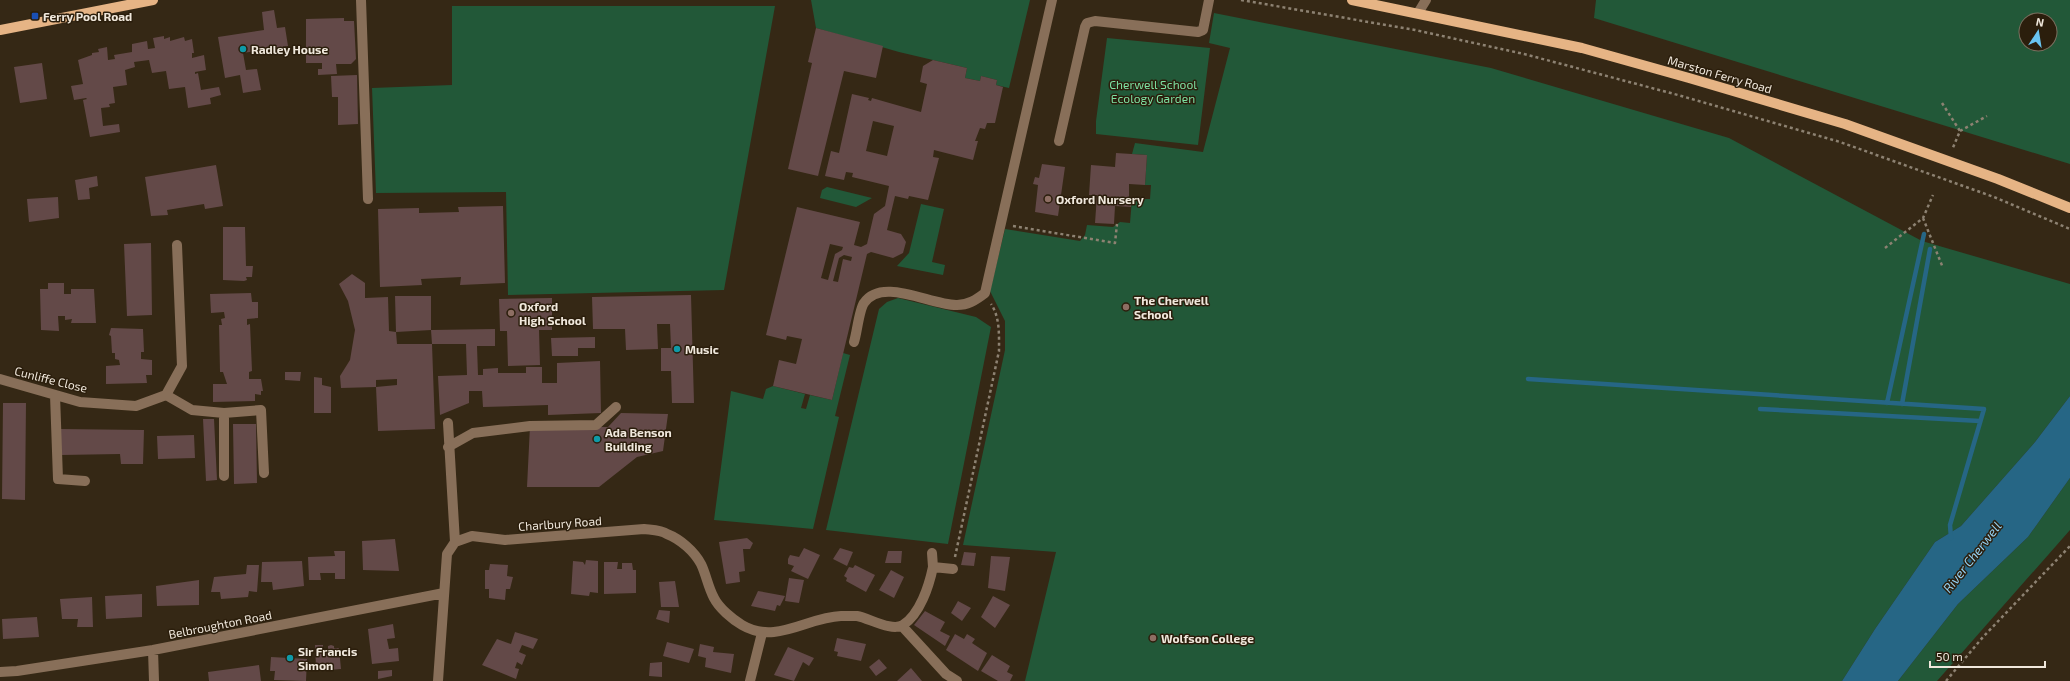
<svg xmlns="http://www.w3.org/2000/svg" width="2070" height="681" viewBox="0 0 2070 681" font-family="'Exo 2',sans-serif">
<rect width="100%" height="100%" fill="#352815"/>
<path fill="#225838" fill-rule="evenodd" d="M811,0H1030L1009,88L996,85L997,80L981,76L980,81L965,78L967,68L899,52L816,28Z
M1596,0H2070V164L1594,18ZM2026,20H2050V44H2026Z
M452,6H775L724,290L508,295L506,192L376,193L372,88L452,85Z
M1214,13L1491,68L1729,138L1922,241L2070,284V396L2035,442L1961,526L1935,542L1875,629L1842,681H1025L1056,552L963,545L1005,350V321L990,291L1005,229L1080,241L1085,235L1087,225L1113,227L1120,222L1130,223L1132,199H1150L1151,185H1145L1147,155L1132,154L1135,143L1203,152L1230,48L1209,43Z
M1107,38L1210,48L1198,145L1096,134V121Z
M827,187L872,198L856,207L820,198L822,190Z
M921,204L944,209L932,262L945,265L943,275L897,266L909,253Z
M898,298L976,317L991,327L948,544L826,530L879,309L887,302Z
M843,353L850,355L835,416L839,417L813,529L714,520L731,391L763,399L766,389L773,386L805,394L801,408L806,409L810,395L832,400Z
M2070,478V530L1937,681H1898L1958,604L2028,537Z"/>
<path fill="#266685" d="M2070,396V478L2028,537L1958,604L1898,681H1842L1875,629L1935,542L1961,526L2035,442Z"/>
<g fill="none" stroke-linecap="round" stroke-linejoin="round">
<path stroke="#266685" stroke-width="4.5" d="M1528,379L1984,409L1950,525L1951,538
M1887,403L1924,234
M1902,404L1930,249
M1760,409L1980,421"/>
</g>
<path fill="#634948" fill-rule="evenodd" d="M274,10L277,28L285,27L288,46L243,53L246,70L257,69L261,90L243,93L240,75L225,78L218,37L264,30L262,12Z
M344,18V21H354L356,59L351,64H336L337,74L318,75V69H322V63H306V19Z
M816,28L883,46L876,78L844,71L818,176L788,169L812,63L808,62Z
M164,36V39L170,37V41L184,37L185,41L192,39L194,53H192V58L204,55L206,70L195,72V74L198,73L201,90L219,87L221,95L210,98L211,104L188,108L185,87L169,89L166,71L152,73L149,60L134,62L135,67L125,70L127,85L113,87L115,103L109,104L110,107L101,108L103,126L119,124L120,132L90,137L83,100L87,99L86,98L74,100L71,86L83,84L78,60L92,55V53L99,52L98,49L107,47L108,60L115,59L114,55L132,52V44L147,41L148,49L155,48L153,38Z
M933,60L967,68L965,78L980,81L981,76L997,80L996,85L1003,87L995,123H987L985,129L980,128L975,141H978L973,160L934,150L933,157L939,158L928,200L909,196L908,199L895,196L887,230L901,234L906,242L903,253L893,258L871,252L867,254L832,400L773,386L779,360L796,364L802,339L787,336L786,340L766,335L797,207L860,222L854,245L861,247L867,244L874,214L885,206L889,186L852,177L853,173L846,172L844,180L825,176L831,151L839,153L852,94L869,98L868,100L871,101L872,98L921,112L927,84L920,82L923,66ZM873,121L894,126L887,156L866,151ZM830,244L843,247L842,250L835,254L828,280L821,278ZM844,255L852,257L851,261L843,259L838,282L833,281L839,258Z
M42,63L47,99L20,103L14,67Z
M357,75L358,124L338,125V97H332L331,76Z
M1116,153L1147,155L1145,185L1129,184V198L1132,199L1131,207L1115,206L1114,224L1095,223L1097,195H1089L1091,165L1115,167Z
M1042,164L1065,167L1058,216L1035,212L1038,185L1033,184L1035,177L1039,178Z
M216,165L223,206L205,209L204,204L167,210L168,215L151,216L145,177Z
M97,176L98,186L89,188L90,199L78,200L75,180Z
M58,197L59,218L29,222L27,199Z
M503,206L505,283L460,285L461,277L421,279L422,285L380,287L378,209L419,208V213L459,212L458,207Z
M223,227H245L246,266H253L252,277H246L247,280L244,281L223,280Z
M151,243L152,315L127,316L124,244Z
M352,274L365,283V298L388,297L389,331L396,332L397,344H432L435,429L378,431L376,387L341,388L340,376L350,360L355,330L348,301L339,284ZM397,379V385L376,387V380Z
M48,283H64V294H71V289H94L96,323H71L72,319L65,320V316H58L59,331L41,330L40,289H48Z
M251,293L252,302H258V318L247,319V325L250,324L252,371L249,372V379H261L263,391H261V395L255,394V401L213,402V384H227L223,372H220L219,325H222L221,319L225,318L224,312L211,313L210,294Z
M691,295L694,403H672L671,371H661V348H671L670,324H657L658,349L626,350L625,329H593L592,297Z
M395,296H431V330L396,332Z
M552,298V330H539L540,365L508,366L507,331H500L499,299Z
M111,328L143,329L144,352H141V359L152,360V375H146L147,383L106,384V366L120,365L119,360L115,359V353H112L111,336L109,335Z
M495,329V346H477L478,375H483V369L498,368V373H526V367H542V383H557V363L600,361L601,413L548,415V405L483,407L482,391H469V403L440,415L438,376L467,375L466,344H432L431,330Z
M595,337V348H578V356H552L551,338Z
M285,372H301L300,381L285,380Z
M314,377L322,378V385L331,387V413H314Z
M3,403H26L25,500L2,499Z
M621,413L668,414L663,451L637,457L599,487H527L530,426L608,427Z
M203,419H214L217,480L206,481Z
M233,424H256L257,483L234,484Z
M59,429L144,430L143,464H121L120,454L61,455Z
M194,435L195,458L158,459L157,436Z
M747,538L753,543L750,549H743L745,571L739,572L740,582L726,584L719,542Z
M395,539L399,571L363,570L362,541Z
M804,548L820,555L808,579L791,571L794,566L788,564V559L790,555L799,557Z
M840,548L853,552L847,566L833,559Z
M334,551H345V579H335V573H320L321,580H309L308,557L335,556Z
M888,551H902L901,563H885Z
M964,552L976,553L974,566L961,565Z
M991,556L1010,557L1005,591L988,588Z
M586,560L598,561V593L590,592L589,596L571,594L573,561L583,562L585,565Z
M302,561L304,586L273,590L272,582H261L262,562Z
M604,562H618L617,569H622V563H632L633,570H636V593L604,594Z
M490,564L508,565L507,576L513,577L510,589H506L505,600L489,598V589H485V570H489Z
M247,565H259L257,592L249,591L248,597L221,599L220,592H211L214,577L246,574Z
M855,565L875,575L866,592L846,581L847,578L844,576L849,567L853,568Z
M891,570L904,577L894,598L879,590Z
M789,578L804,580L799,603L785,601Z
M199,580V605L157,606L156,586Z
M675,581L679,607H661L659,582Z
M758,591L785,596L780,606L777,605L775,611L751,606Z
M142,594V617L106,619L105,596Z
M993,596L1010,605L995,628L981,617Z
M92,597L93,627H77L78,619H62L60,599Z
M958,601L971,608L962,621L951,613Z
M659,610L670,611L669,623L656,619Z
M925,611L945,622L940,631L950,636L945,646L914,625Z
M37,617L39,637L3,639L2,619Z
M393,624L395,638L387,639L389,649L398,648L399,661L372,664L368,629Z
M515,632L538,639L533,649L522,645L519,652L526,655L522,665L517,662L515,668L519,669L516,679L482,665L497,639L511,644Z
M955,634L964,639L967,634L975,639L972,643L987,653L978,671L946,650Z
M837,638L866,644L861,661L837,656L838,652L834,651Z
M667,642L694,649L689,663L663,656Z
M700,644L714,647L713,652L734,654L731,673L705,667L706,658L698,656Z
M315,645H323V649H328V646L331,645L334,646V648H339L341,669L330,670L329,666L316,667Z
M788,647L814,658L809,666L803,662L794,681L774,675Z
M992,655L1010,666L1007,672L1013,675L1010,681H998L981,671Z
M271,657L307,659L306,681L274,680L275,671H270Z
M879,659L887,668L876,676L869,667Z
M662,662V677L649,676L650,663Z
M259,665L261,681H209L208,672Z
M911,668L922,681H897Z
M392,670V676L378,679V671Z"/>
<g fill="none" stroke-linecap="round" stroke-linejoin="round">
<path stroke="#8d8272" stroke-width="2.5" stroke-dasharray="3 3" stroke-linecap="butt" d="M1241,0L1415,30L1524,54L1678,95L1840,142L1994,197L2070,229
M1942,103L1960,131L1952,150
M1960,131L1987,116
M1923,218L1943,268
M1013,226L1115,243L1117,224
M1885,248L1923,218L1933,195
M955,557L999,351C999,335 1000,317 991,304
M1946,681L1983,637L2070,546"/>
<path stroke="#886f59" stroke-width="10" d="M361,0L368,199
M1418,13L1426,0
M1059,141L1085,27L1087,23L1095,21L1198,32L1203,30L1209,0
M854,342C857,333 859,310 864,303C882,276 932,306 957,305C968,305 976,300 985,293L1052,0
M0,379L80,402L136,406L166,395L192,410L224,413L261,410L264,473
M55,395L58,479L85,481
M166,395L182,366L177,245
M448,423L455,542
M448,447L473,433L530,426L596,425L616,407
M224,476V413
M932,553L933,567
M902,626L946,674L957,681
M153,650L154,681
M0,672L17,671L153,650L444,593
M438,681L447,554L455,542L472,536L505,540L644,529C651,530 661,530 667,534C680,539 694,551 701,564C706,574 708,587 714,598C719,608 732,619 742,625C776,645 807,617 841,616C846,616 852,616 857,616C869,618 892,632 903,625C920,614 929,586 933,567L953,569
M750,681L762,633"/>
<path stroke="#e6b485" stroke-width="10" d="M1352,0L1582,48L1689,78L1845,124L1998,179L2070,208
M0,30L153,0"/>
</g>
<rect fill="#1a4fb4" stroke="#2b1e0c" stroke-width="1.5" x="31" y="12" width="8" height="8" rx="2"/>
<g fill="#0f9aa8" stroke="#2b1e0c" stroke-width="1.5">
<circle cx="243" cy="49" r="4"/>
<circle cx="677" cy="349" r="4"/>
<circle cx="597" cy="439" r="4"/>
<circle cx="290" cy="658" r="4"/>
</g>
<g fill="#8d6e63" stroke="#2b1e0c" stroke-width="1.5">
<circle cx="1048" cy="199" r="4"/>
<circle cx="1126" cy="307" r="4"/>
<circle cx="511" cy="313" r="4"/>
<circle cx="1153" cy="638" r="4"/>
</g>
<g text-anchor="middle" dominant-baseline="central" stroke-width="3" stroke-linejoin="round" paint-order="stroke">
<g font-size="12" font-weight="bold" fill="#f0e8dc" stroke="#2b1e0c" text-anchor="start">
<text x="43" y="16">Ferry Pool Road</text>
<text x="251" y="49">Radley House</text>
<text x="1056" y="199">Oxford Nursery</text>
<text x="1134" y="300">The Cherwell<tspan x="1134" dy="14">School</tspan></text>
<text x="519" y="306">Oxford<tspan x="519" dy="14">High School</tspan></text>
<text x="685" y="349">Music</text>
<text x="605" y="432">Ada Benson<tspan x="605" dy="14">Building</tspan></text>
<text x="1161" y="638">Wolfson College</text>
<text x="298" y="651">Sir Francis<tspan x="298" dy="14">Simon</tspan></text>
</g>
<g font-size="12" fill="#f0e8dc" stroke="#2b1e0c">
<text transform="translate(1720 74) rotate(16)">Marston Ferry Road</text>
<text transform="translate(51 379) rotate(14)">Cunliffe Close</text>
<text transform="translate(560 523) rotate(-4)">Charlbury Road</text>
<text transform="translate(220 624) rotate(-11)">Belbroughton Road</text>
</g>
<g font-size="12" fill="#7de2a3" stroke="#2b1e0c">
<text x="1153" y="84">Cherwell School<tspan x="1153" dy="14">Ecology Garden</tspan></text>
</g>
<g font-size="13" font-style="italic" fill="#94d1f3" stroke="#2b1e0c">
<text transform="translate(1972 557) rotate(-52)">River Cherwell</text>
</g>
</g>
<g transform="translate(2038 32) rotate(12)"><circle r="19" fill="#2b1e0c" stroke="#7a6f5f"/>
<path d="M0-3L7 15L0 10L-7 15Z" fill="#69c4f1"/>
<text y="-6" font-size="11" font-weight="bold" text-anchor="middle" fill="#f0e8dc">N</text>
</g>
<path d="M1930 661v6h115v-6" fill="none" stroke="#f0e8dc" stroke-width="2"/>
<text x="1936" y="661" font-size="12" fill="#f0e8dc" stroke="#2b1e0c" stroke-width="3" paint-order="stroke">50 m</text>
</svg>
